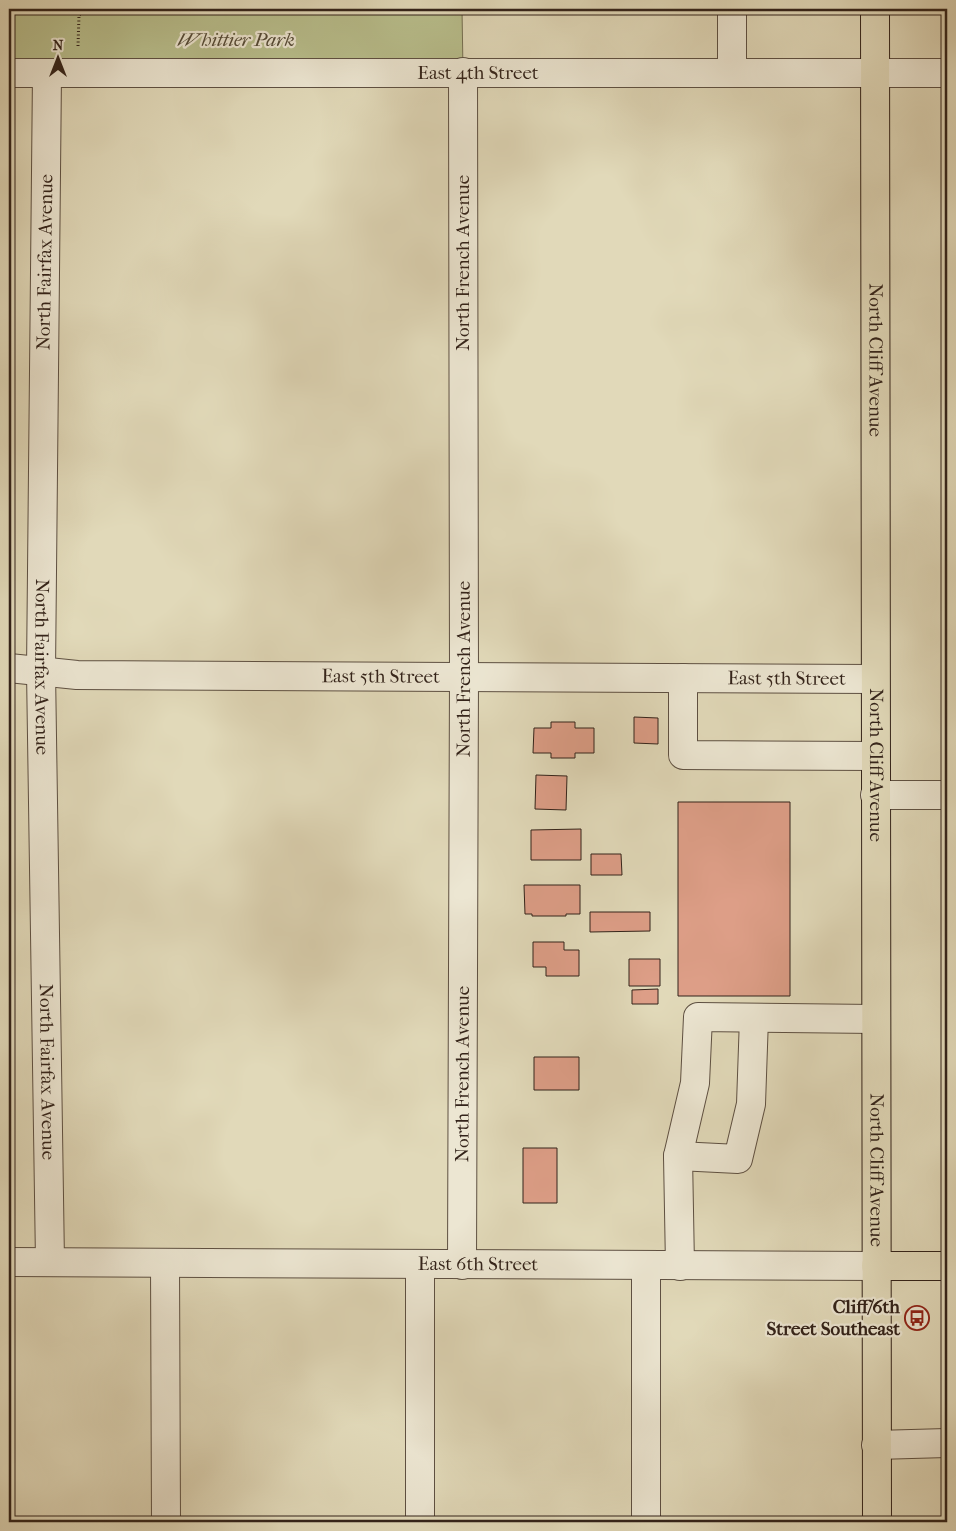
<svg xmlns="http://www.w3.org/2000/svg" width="956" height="1531" viewBox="0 0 956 1531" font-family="'IM FELL French Canon',serif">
<rect width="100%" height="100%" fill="#e1d9b9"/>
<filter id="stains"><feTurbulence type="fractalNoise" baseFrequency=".004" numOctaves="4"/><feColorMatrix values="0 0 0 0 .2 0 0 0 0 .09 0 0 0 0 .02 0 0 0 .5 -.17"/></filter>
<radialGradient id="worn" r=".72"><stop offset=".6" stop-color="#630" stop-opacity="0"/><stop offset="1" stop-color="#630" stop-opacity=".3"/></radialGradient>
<path fill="#b8be8c" stroke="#767053" d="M9,9H462L463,72H9Z"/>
<path fill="#dd9e87" stroke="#33231a" d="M634,717L658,718V744L634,743Z
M551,722H575V728H594V753H575V758H551V753H533L534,728H551Z
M536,775L567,776L566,810L535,809Z
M678,802H790V996H678Z
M581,829V860H531V830Z
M591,854H621L622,875H591Z
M524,885H580V914H566V916H532V914H525Z
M590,912H650V931L590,932Z
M533,942H564V950H579V976H546V967H533Z
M629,959H660V986H629Z
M658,989V1004H632V990Z
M534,1057H579V1090H534Z
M523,1148H557V1203H523Z"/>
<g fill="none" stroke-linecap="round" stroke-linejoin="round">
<defs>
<g id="minor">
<path d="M732,9V72"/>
<path id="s1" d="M9,73H947"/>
<path id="s2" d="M47,73L41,671L50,1262"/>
<path id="s3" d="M9,668L77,675L875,679"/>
<path d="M683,678V755L875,756"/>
<path d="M875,795H947"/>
<path d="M678,1156L738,1159L751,1104L754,1018"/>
<path id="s4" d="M9,1262L876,1266"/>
<path d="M165,1263L166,1522"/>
<path id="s5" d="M462,1265L464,677L463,72"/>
<path d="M646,1266V1522"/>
<path d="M680,1266L678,1156L695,1083L698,1017L875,1019"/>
<path d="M876,1445L947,1443"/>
<path d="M420,1522V1265"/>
</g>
<g id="major">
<path id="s6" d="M875,9L877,1522"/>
<path d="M876,1266H947"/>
</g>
</defs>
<use href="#minor" stroke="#5e5042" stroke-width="30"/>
<use href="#major" stroke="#33231a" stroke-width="30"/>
<path stroke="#33231a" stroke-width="3" stroke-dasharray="1 2.5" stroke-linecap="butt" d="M78,46L79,15L88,9"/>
<use href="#minor" stroke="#ece6d2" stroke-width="28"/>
<use href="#major" stroke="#e1d9b9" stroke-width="28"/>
</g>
<defs>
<symbol id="bus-ring" viewBox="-11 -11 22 22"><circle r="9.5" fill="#ece6d2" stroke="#8f2418" stroke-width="1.5"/><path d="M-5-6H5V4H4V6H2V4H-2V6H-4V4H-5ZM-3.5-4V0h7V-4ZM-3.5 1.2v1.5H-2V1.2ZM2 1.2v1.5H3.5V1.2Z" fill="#8f2418"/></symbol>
</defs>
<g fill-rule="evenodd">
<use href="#bus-ring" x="903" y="1304" width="28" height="28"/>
</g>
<g text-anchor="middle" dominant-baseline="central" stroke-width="4.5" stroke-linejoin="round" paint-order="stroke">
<g font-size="19" font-style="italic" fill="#544a36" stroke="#ece6d2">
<text x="236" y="40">Whittier Park</text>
</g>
<g font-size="19" fill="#33231a" stroke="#ece6d2">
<text stroke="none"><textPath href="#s1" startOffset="469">East 4th Street</textPath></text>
<text transform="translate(45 262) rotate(-89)">North Fairfax Avenue</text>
<text transform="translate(463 263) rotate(-90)">North French Avenue</text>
<text stroke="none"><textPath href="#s6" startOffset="351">North Cliff Avenue</textPath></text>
<text stroke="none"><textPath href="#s2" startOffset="594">North Fairfax Avenue</textPath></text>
<text stroke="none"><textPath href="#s5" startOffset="596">North French Avenue</textPath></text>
<text stroke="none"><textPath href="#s3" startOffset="372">East 5th Street</textPath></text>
<text stroke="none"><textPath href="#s3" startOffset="778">East 5th Street</textPath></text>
<text stroke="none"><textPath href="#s6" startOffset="756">North Cliff Avenue</textPath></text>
<text stroke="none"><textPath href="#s2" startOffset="999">North Fairfax Avenue</textPath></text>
<text stroke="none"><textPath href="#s5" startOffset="191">North French Avenue</textPath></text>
<text stroke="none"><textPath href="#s6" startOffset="1161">North Cliff Avenue</textPath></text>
<text stroke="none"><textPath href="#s4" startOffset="469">East 6th Street</textPath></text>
</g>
<g font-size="19" font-weight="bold" fill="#33231a" stroke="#ece6d2" text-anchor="end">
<text x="900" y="1307">Cliff/6th<tspan x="900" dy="22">Street Southeast</tspan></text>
</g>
</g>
<rect width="956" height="1531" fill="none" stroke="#e1d9b9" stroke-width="30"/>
<rect x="10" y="10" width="936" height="1511" fill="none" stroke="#33231a" stroke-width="2.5"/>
<rect x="15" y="15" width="926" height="1501" fill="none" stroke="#33231a"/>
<g transform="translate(58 58)" stroke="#ece6d2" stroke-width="4" paint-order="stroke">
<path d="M0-4L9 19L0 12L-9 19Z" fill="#33231a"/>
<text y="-8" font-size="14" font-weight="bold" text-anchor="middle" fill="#33231a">N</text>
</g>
<rect width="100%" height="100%" filter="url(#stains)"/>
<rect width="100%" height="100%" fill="url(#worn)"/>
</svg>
